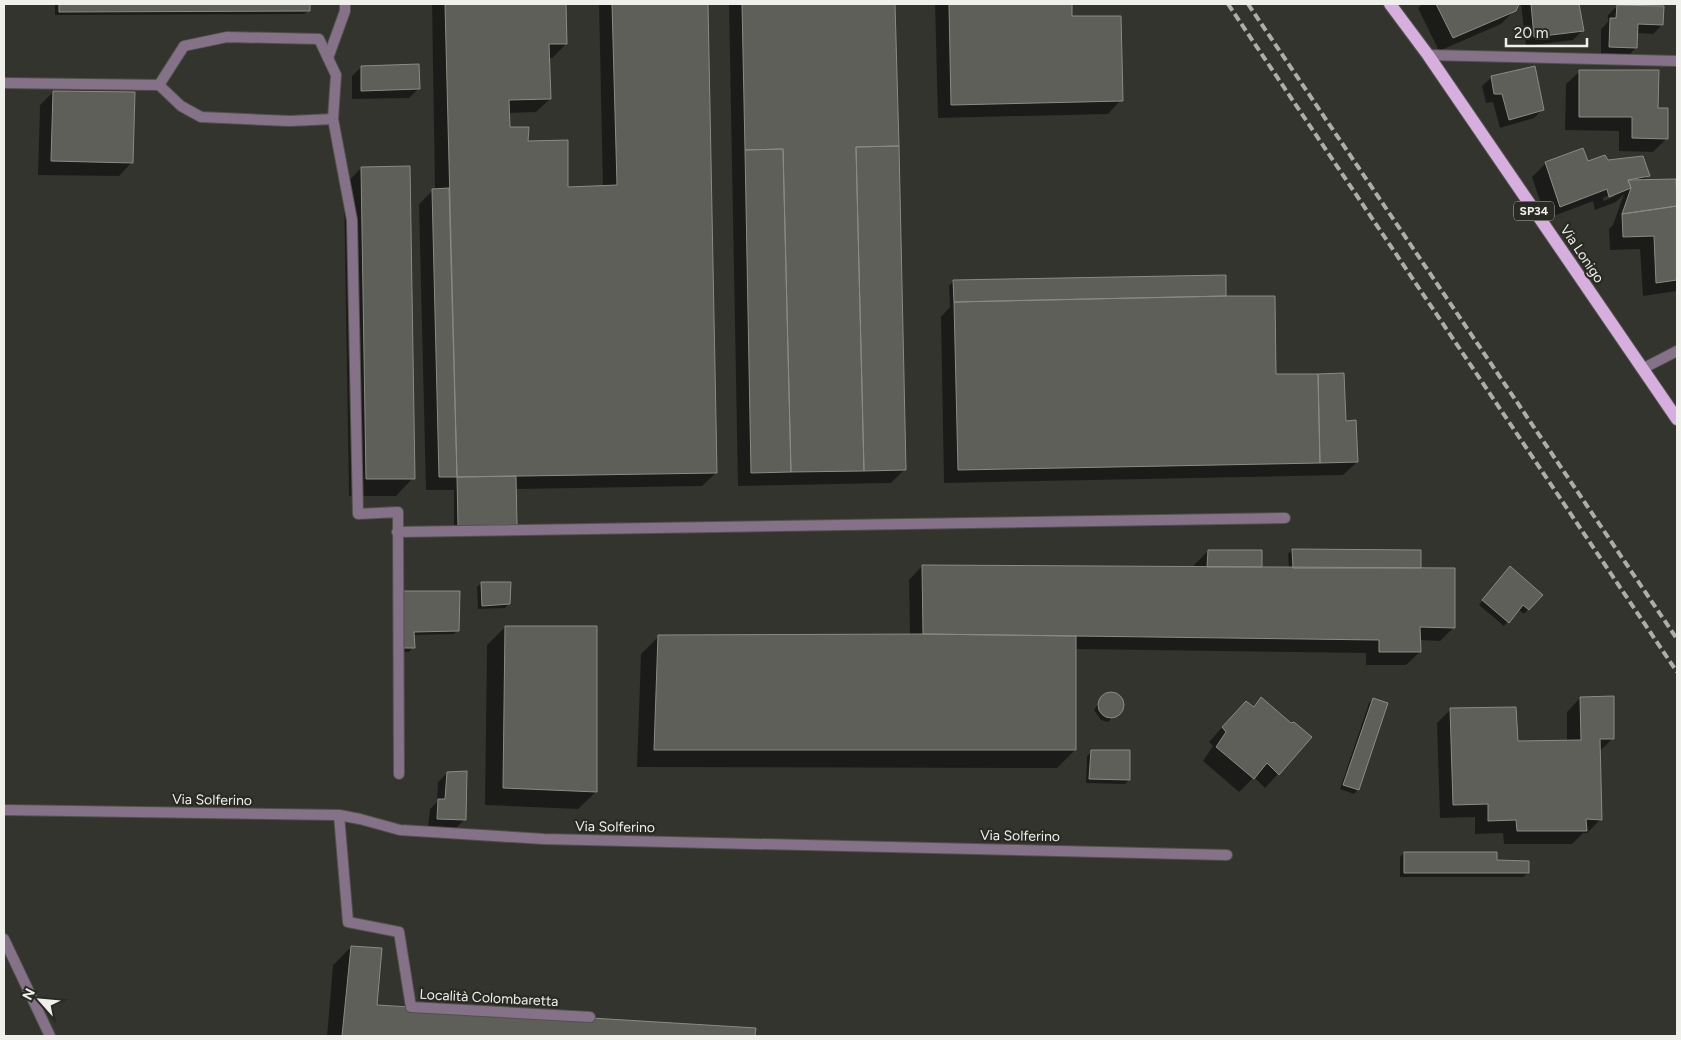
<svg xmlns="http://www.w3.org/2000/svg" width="1681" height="1040" viewBox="0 0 1681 1040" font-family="Figtree,sans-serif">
<rect width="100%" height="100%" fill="#34342f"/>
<path fill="#0007" fill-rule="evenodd" d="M55,4H309V10L304,14L55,15Z
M432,4H565L566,44L552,58H548L550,99L536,112L508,113L509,128L527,142L566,188L603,187L599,4H707L716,473L702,486L515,489L516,524L512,528L454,530V490H426L419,204L433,190H435Z
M729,4H894L905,469L891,483L738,486Z
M935,4H1070L1071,17L1121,100L1108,114L938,118Z
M1422,4H1518L1515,10L1501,24L1439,51L1418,8Z
M1521,4H1578L1582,31L1573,40L1526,46Z
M1617,6L1662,25L1653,34L1636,33V48L1627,57L1601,56V29L1608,22V15Z
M361,67L418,89L409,98L352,99V76Z
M1580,71L1657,109L1667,138L1653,152L1619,151V131L1565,130L1566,84Z
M1492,77L1543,109L1534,118L1500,128L1493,102L1486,103L1482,86Z
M53,92L132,162L119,176L38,175L40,105Z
M1607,162L1648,176L1643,181L1677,207V291L1643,296L1640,249L1610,250L1609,229L1613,225L1624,194L1616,202L1595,210L1593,201L1546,219L1532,177L1546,163ZM1615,193V196L1604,201L1603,198Z
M361,168L413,478L396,496H349L344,186Z
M953,281L1225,295L1275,376L1345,422L1357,462L1343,475L944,483L941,317L950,307L949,286Z
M1292,550L1454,627L1440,641L1419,640L1420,652L1406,665H1366V653L1074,649L1075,750L1057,768L637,767L641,654L659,636L910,635L909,580L922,566L1194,568V565L1208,551L1260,568H1289L1288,554Z
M1506,572L1541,595L1524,614L1518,609L1504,626L1479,605Z
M481,583L509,604L505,608L478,609L477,587Z
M395,597L458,630L454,634L413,635V647L409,652H397Z
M505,627L596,792L578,809L485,805L487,645Z
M1113,694L1117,695L1122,701V709L1108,722L1101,720L1094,710L1104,695Z
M1580,698L1613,738L1599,752L1601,819L1587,833H1583L1572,844H1504L1503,833L1475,834V817L1440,818L1437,723L1451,709L1517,742L1567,741V712Z
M1262,699L1278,774L1265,788L1254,777L1239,792L1203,761L1213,746L1209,742L1232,716L1252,708Z
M1373,699L1358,789L1354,794L1340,789L1369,703Z
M1091,752L1129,780L1125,784L1086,783L1087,756Z
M447,773L465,819L456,828H428L430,809L437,802L438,782Z
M1404,853L1495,862L1528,873L1523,877H1400V857Z
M351,947L375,1006L755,1029L754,1036H327L333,965Z"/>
<path fill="#5f5f59" stroke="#8b8b85" d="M59,4H310V11L59,12Z
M445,4H566L567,44H549L551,99L509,100L510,127H529L528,141L568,140V187L617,185L612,4H708L717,473L457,477Z
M742,4H895L899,146L856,147L864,471L791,472L783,149L745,150Z
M949,4H1072V16H1121L1123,101L951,105Z
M1436,4H1519L1516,11L1453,38Z
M1531,4H1579L1584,31L1534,37Z
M1617,5L1664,6L1663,25L1638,24L1637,48L1609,47L1610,18H1616Z
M419,64L420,89L361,91V66Z
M1535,66L1544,110L1509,120L1502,94H1494L1491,76Z
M1579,70H1659L1658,108H1668V139L1632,138V117H1579Z
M53,91L135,92L133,163L51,161Z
M899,146L906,470L864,471L856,147Z
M1583,148L1588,161L1605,155L1608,160L1643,156L1650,176L1628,180L1631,188L1609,197L1607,189L1560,207L1545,162Z
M783,149L791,472L751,473L745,150Z
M410,166L415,479H366L361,167Z
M1676,179L1677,206L1622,214L1631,188L1628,180Z
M449,188L457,477H439L432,189Z
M1677,206V280L1656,283L1654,236L1623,237L1622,214Z
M1226,275V296L954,302L953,280Z
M1226,296H1275L1276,374H1318L1320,463L958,470L954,302Z
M1344,373L1346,421L1356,420L1358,462L1320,463L1318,374Z
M516,476L517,525L458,526L457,477Z
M1292,549L1421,550V568H1293Z
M1208,550H1262V567H1207Z
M922,565L1455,568V628L1420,627L1421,652H1379V640L923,634Z
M1510,566L1543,595L1529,610L1523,605L1509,623L1482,600Z
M481,582H511L510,604L482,606Z
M399,591H460L459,631L414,632L415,648H400Z
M505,626H597V792L503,788Z
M923,634L1076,636V750H654L658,635Z
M1098 705a13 13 0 1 1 26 0a13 13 0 1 1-26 0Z
M1614,696V739H1600L1602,820L1586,819L1587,831H1517L1516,820L1488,821V804L1453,805L1450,708L1516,707L1518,741L1581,740L1580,697Z
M1261,697L1291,723L1294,722L1312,737L1279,775L1267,763L1254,779L1216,747L1226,732L1222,727L1246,701L1254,707Z
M1373,698L1388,703L1359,790L1343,785Z
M1091,750H1130V780L1089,779Z
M467,771L466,820L437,819L438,799H445L447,772Z
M1404,852H1497V860L1529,861V873H1404Z
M351,946L382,948L377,1005L756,1028L755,1036H342Z"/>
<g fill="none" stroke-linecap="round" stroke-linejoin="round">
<defs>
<path id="lane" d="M328,58L345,11V4
M333,119L352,220L358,514L398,512L399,774
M397,532L1285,518
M4,939L50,1036"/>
<path id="street" d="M1428,55L1677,61
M4,83L159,85L181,106L201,117L290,121L333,119L336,75L319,39L227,37L184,46L159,85
M1642,369L1677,351
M4,810L339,815L360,819L400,830L544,839L1227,855
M339,815L348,922L399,932L411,1007L590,1017"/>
<path id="primary" d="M1390,4L1428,55L1677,419"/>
</defs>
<use href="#lane" stroke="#52524d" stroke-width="12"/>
<use href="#street" stroke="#52524d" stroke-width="12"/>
<use href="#primary" stroke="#52524d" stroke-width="14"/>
<use href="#lane" stroke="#857289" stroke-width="10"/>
<use href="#street" stroke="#857289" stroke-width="10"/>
<use href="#primary" stroke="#d6afde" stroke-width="12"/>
<path stroke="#adada9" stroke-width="4" stroke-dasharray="8 4" stroke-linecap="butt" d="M1228,4L1677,672
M1248,4L1677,639"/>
</g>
<g text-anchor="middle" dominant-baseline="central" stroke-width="4.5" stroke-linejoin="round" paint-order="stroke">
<rect fill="#2a2a25" stroke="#b4b4b0" stroke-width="1" x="1514" y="201.5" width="40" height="19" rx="4"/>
<g font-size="12" font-weight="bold" fill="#efefec">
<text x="1534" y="211">SP34</text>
</g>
<g font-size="14" fill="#efefec" stroke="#2a2a25">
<text transform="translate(1582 254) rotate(56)">Via Lonigo</text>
<text transform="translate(212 800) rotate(1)">Via Solferino</text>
<text transform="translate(615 827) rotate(1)">Via Solferino</text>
<text transform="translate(1020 836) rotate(1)">Via Solferino</text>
<text transform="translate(489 998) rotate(3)">Località Colombaretta</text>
</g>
</g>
<rect width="1681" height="1040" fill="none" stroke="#efefec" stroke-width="10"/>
<g transform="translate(40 1000) rotate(297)" stroke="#2a2a25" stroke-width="4" paint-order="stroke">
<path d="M0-4L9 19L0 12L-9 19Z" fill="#efefec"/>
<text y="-8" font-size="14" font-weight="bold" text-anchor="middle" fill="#efefec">N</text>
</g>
<path d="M1506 38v8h81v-8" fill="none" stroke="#efefec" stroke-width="2.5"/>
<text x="1514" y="38" font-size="15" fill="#efefec" stroke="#2a2a25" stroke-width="4" paint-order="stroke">20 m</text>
</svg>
